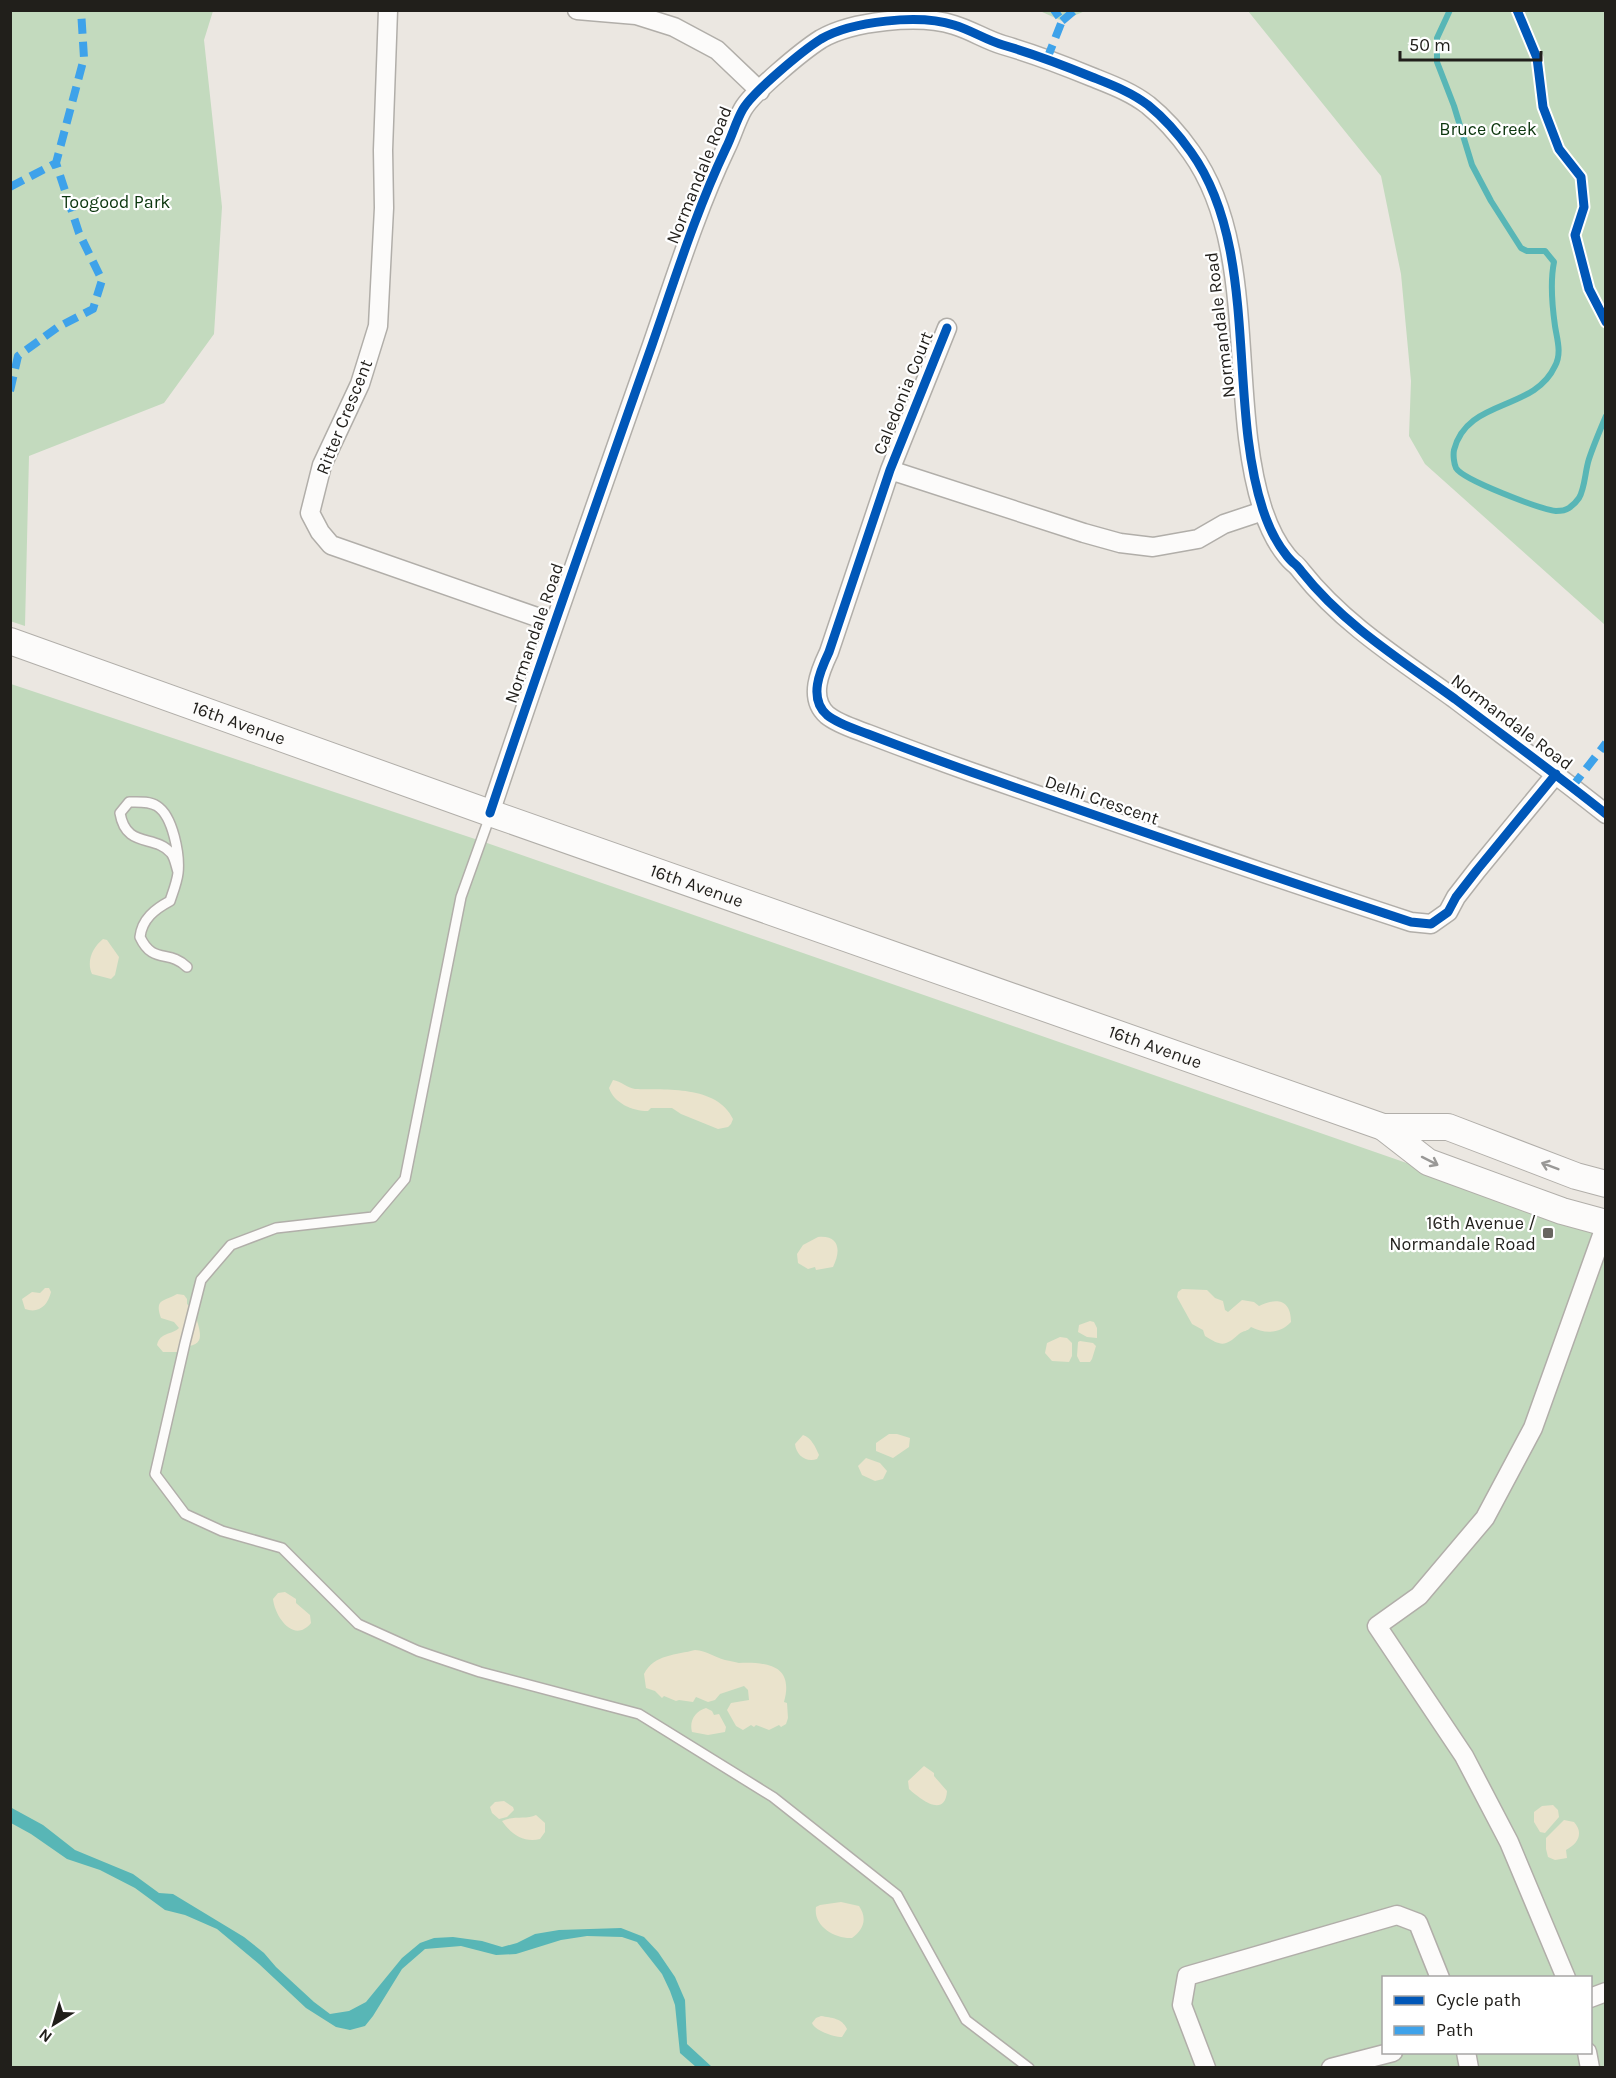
<svg xmlns="http://www.w3.org/2000/svg" width="1616" height="2078" viewBox="0 0 1616 2078" font-family="Karla,sans-serif">
<rect width="100%" height="100%" fill="#ebe7e1"/>
<path fill="#c3dabe" fill-rule="evenodd" d="M11,10L213,11L204,40L222,207L214,334L164,403L29,456L25,626L10,621Z
M1040,11H1085L1062,21Z
M1248,11H1605V625L1425,464L1409,436L1411,381L1401,274L1381,176Z
M11,684L487,843L1605,1232V2067L11,2068ZM1384,1978H1590V2052H1384Z"/>
<path fill="#eae3cc" d="M103,939L107,940L119,957L115,975L111,979L92,974C86,961 93,947 103,939Z
M613,1080C621,1081 627,1088 635,1089C665,1090 717,1085 733,1119L731,1124L728,1127L718,1129L681,1114L672,1108H651L648,1111C632,1111 614,1103 609,1088Z
M818,1237C840,1235 841,1251 833,1267L816,1270L815,1267L808,1269L798,1263L797,1254L803,1245Z
M45,1288H49L51,1292C48,1305 39,1314 25,1309L22,1299L32,1292L40,1293Z
M1182,1289L1207,1290L1215,1298L1223,1301L1225,1310L1228,1312L1242,1300L1254,1302L1259,1306C1275,1298 1291,1298 1291,1322C1280,1334 1265,1334 1251,1327C1247,1332 1244,1330 1239,1334C1225,1347 1221,1346 1205,1336L1203,1330L1192,1324L1177,1297L1178,1292Z
M177,1294L184,1295L187,1299V1304C194,1309 196,1317 198,1324C203,1342 199,1346 180,1347L177,1352H163L157,1345C160,1332 172,1335 179,1328L174,1322L161,1318C154,1298 164,1302 177,1294Z
M1090,1321L1094,1322L1097,1328V1338L1087,1337L1078,1332L1079,1325Z
M1060,1337L1067,1338L1072,1343V1356L1069,1362L1052,1361L1045,1353L1047,1343Z
M1080,1341L1093,1343L1096,1346L1092,1359L1090,1362H1080L1077,1356L1078,1342Z
M889,1434H897L910,1438L909,1447L893,1458L876,1451V1443Z
M803,1435C811,1437 816,1448 819,1455L817,1459C806,1463 796,1455 795,1444Z
M866,1458L880,1463L887,1471L883,1479L875,1481L862,1475L858,1466Z
M285,1592L296,1599V1603L310,1615L311,1623C294,1644 275,1617 273,1599L278,1593Z
M695,1650C707,1651 714,1657 725,1660C730,1661 735,1662 739,1663C769,1662 794,1666 784,1702L787,1703L788,1718L786,1724L781,1727L779,1725L769,1730L756,1725L754,1727L751,1725L743,1730L736,1726L727,1710L731,1703L749,1700L748,1690L744,1686L720,1694L715,1700L708,1702L696,1697L693,1702L679,1700L676,1701L664,1696L662,1698L655,1691L646,1688L644,1674C654,1654 677,1655 695,1650Z
M706,1708L712,1711L714,1715L719,1714L726,1727L725,1732L708,1735L692,1732C689,1721 695,1711 706,1708Z
M924,1766L934,1773V1776L947,1791C945,1820 918,1797 909,1789L908,1781Z
M504,1801L513,1807L514,1810L507,1817L499,1819L492,1813L490,1807L495,1802Z
M1553,1805L1558,1810L1559,1817L1545,1833L1540,1832L1534,1822V1812L1542,1806Z
M536,1815L545,1823V1832L540,1839C524,1843 511,1834 502,1821C514,1815 526,1820 536,1815Z
M1564,1820L1574,1822C1584,1833 1578,1844 1566,1850L1567,1858L1555,1860L1548,1857L1546,1849V1838Z
M841,1902L859,1906C868,1919 863,1930 852,1938C835,1939 813,1926 816,1907L820,1905Z
M821,2016C832,2018 842,2018 847,2029L842,2037C834,2037 815,2031 812,2023L816,2018Z"/>
<path fill="#58b6b6" d="M10,1807L43,1825L75,1850L133,1874L159,1893L173,1894L244,1937L264,1953L276,1967L314,2002L330,2014L349,2011L366,2002L402,1958L420,1943L434,1938L453,1937L482,1941L502,1947L517,1943L535,1934L559,1930L621,1928L644,1937L658,1952L675,1977L685,2000L687,2044L712,2067H696L680,2053L675,2005L670,1991L662,1974L637,1942L622,1937L587,1936L561,1940L516,1954L496,1955L461,1946L425,1949L402,1969L373,2016L365,2026L350,2030L336,2027L306,2008L259,1964L217,1929L185,1915L165,1910L135,1888L100,1870L67,1859L31,1834L11,1823Z"/>
<g fill="none" stroke-linecap="round" stroke-linejoin="round">
<path stroke="#58b6b6" stroke-width="6" d="M1450,10L1437,38V62L1454,106L1472,165L1491,201L1521,248L1527,251H1545L1554,262C1550,282 1552,305 1555,326C1557,339 1562,353 1555,366C1534,412 1467,398 1454,450C1453,455 1454,464 1456,468C1463,480 1540,509 1556,511C1559,511 1566,510 1569,508C1572,506 1577,501 1579,498C1585,488 1585,471 1589,459C1594,444 1600,430 1606,416"/>
<defs>
<path id="lane" d="M490,816L461,897L405,1179L373,1217L276,1228L231,1245L201,1280L185,1343L155,1474L185,1514L222,1531L282,1548L358,1624L418,1651L480,1672L639,1714L773,1797L897,1895L966,2020L1029,2068
M178,872C176,866 175,858 171,853C155,834 126,849 120,813L129,802C138,802 149,801 157,806C173,816 180,855 178,873C177,882 173,892 170,901C155,909 142,919 140,937C153,965 169,949 187,967"/>
<path id="street" d="M388,10L383,150L384,208L378,326L360,384L322,465L310,513L320,532L331,545L554,623
M577,10L636,15L674,27L717,50L760,91
M947,328L890,470L829,652C820,671 808,698 827,715C838,724 855,729 868,734C902,747 937,760 971,772C1117,823 1264,874 1411,922L1431,924L1448,912L1456,897L1477,870L1556,774
M890,470L1084,533L1120,543L1153,547L1198,539L1224,524L1263,511
M490,813C542,657 597,501 652,345C675,279 696,211 726,148C732,136 736,121 743,109C753,92 802,51 821,39C852,21 919,14 954,25C971,30 986,40 1003,45C1034,54 1063,65 1092,77C1112,85 1131,92 1148,105C1164,118 1179,135 1191,152C1260,248 1227,401 1263,510C1268,525 1277,544 1287,556C1297,568 1292,559 1302,572C1343,624 1401,660 1455,699C1505,737 1556,774 1606,814
M1566,1978L1509,1842L1464,1756L1377,1626L1419,1596L1485,1518L1533,1428L1606,1224
M1590,1998L1606,1992
M1466,2052L1469,2068
M1587,2052L1590,2068
M1206,2068L1182,2005L1187,1976L1397,1915L1418,1923L1440,1978
M1331,2068L1393,2052"/>
<g id="secondary">
<path id="s1" d="M10,641L490,813L1383,1127L1428,1162L1562,1211L1606,1223"/>
<path d="M1383,1127H1448L1576,1176L1606,1184"/>
</g>
</defs>
<use href="#lane" stroke="#b1aea9" stroke-width="12"/>
<use href="#street" stroke="#b1aea9" stroke-width="21"/>
<use href="#secondary" stroke="#b1aea9" stroke-width="28"/>
<use href="#lane" stroke="#fcfbfa" stroke-width="9"/>
<use href="#street" stroke="#fcfbfa" stroke-width="18"/>
<use href="#secondary" stroke="#fcfbfa" stroke-width="26"/>
<path stroke="#3ea2ea" stroke-width="8" stroke-dasharray="15 8" stroke-linecap="butt" d="M1062,21L1075,10
M1047,59L1062,21L1054,10
M10,187L56,163
M10,391L18,356L58,327L93,309L102,280L79,233L56,163L84,58L81,10
M1572,787L1606,743"/>
<defs>
<path id="cycleway" d="M1517,10L1537,58L1543,107L1559,149L1581,177L1584,207L1575,235L1589,289L1606,322
M947,328L890,470L829,652C820,671 808,698 827,715C838,724 855,729 868,734C902,747 937,760 971,772C1117,823 1264,874 1411,922L1431,924L1448,912L1456,897L1477,870L1556,774
M490,813C542,657 597,501 652,345C675,279 696,211 726,148C732,136 736,121 743,109C753,92 802,51 821,39C852,21 919,14 954,25C971,30 986,40 1003,45C1034,54 1063,65 1092,77C1112,85 1131,92 1148,105C1164,118 1179,135 1191,152C1260,248 1227,401 1263,510C1268,525 1277,544 1287,556C1297,568 1292,559 1302,572C1343,624 1401,660 1455,699C1505,737 1556,774 1606,814"/>
</defs>
<use href="#cycleway" stroke="#fff" stroke-width="13"/>
<use href="#cycleway" stroke="#0057b8" stroke-width="9"/>
</g>
<defs><path id="oneway-shaft" d="M-6 0H5M1.5-3L5.5 0L1.5 3" fill="none" stroke-width="1.6" stroke-linecap="round" stroke-linejoin="round" transform="scale(1.5)"/></defs>
<g stroke="#999896">
<use href="#oneway-shaft" transform="translate(1430 1161) rotate(27)"/>
<use href="#oneway-shaft" transform="translate(1550 1166) rotate(-159)"/>
</g>
<rect fill="#686560" stroke="#fff" stroke-width="2" x="1542" y="1227" width="12" height="12" rx="3"/>
<g text-anchor="middle" dominant-baseline="central" stroke-width="4.5" stroke-linejoin="round" paint-order="stroke">
<g font-size="18" fill="#0c360e" stroke="#fff">
<text x="1488" y="129">Bruce Creek</text>
<text x="116" y="202">Toogood Park</text>
</g>
<g font-size="18" fill="#211f1b" stroke="#fff">
<text transform="translate(699 175) rotate(-68)">Normandale Road</text>
<text transform="translate(1220 325) rotate(-97)">Normandale Road</text>
<text transform="translate(903 393) rotate(-68)">Caledonia Court</text>
<text transform="translate(344 417) rotate(-68)">Ritter Crescent</text>
<text transform="translate(534 633) rotate(-71)">Normandale Road</text>
<text transform="translate(1512 722) rotate(37)">Normandale Road</text>
<text stroke="none"><textPath href="#s1" startOffset="243">16th Avenue</textPath></text>
<text transform="translate(1102 800) rotate(19)">Delhi Crescent</text>
<text stroke="none"><textPath href="#s1" startOffset="729">16th Avenue</textPath></text>
<text stroke="none"><textPath href="#s1" startOffset="1215">16th Avenue</textPath></text>
</g>
<g font-size="18" fill="#211f1b" stroke="#fff" text-anchor="end">
<text x="1536" y="1223">16th Avenue /<tspan x="1536" dy="21">Normandale Road</tspan></text>
</g>
</g>
<rect width="1616" height="2078" fill="none" stroke="#211f1b" stroke-width="24"/>
<rect x="1382" y="1976" width="210" height="78" fill="#ffffff" stroke="#a6a5a4" stroke-width="1.5"/>
<rect x="1394" y="1996" width="30" height="9" fill="#0057b8" stroke="#a6a5a4" stroke-width="1.5"/>
<text x="1436" y="2006" font-size="18" fill="#211f1b">Cycle path</text>
<rect x="1394" y="2026" width="30" height="9" fill="#3ea2ea" stroke="#a6a5a4" stroke-width="1.5"/>
<text x="1436" y="2036" font-size="18" fill="#211f1b">Path</text>
<g transform="translate(54 2024) rotate(217)" stroke="#ffffff" stroke-width="4.5" paint-order="stroke">
<path d="M0-4.5L10 22L0 15L-10 22Z" fill="#211f1b"/>
<text y="-9" font-size="16" font-weight="bold" text-anchor="middle" fill="#211f1b">N</text>
</g>
<path d="M1400 51v9h141v-9" fill="none" stroke="#211f1b" stroke-width="3"/>
<text x="1409" y="51" font-size="18" fill="#211f1b" stroke="#ffffff" stroke-width="4.5" paint-order="stroke">50 m</text>
</svg>
